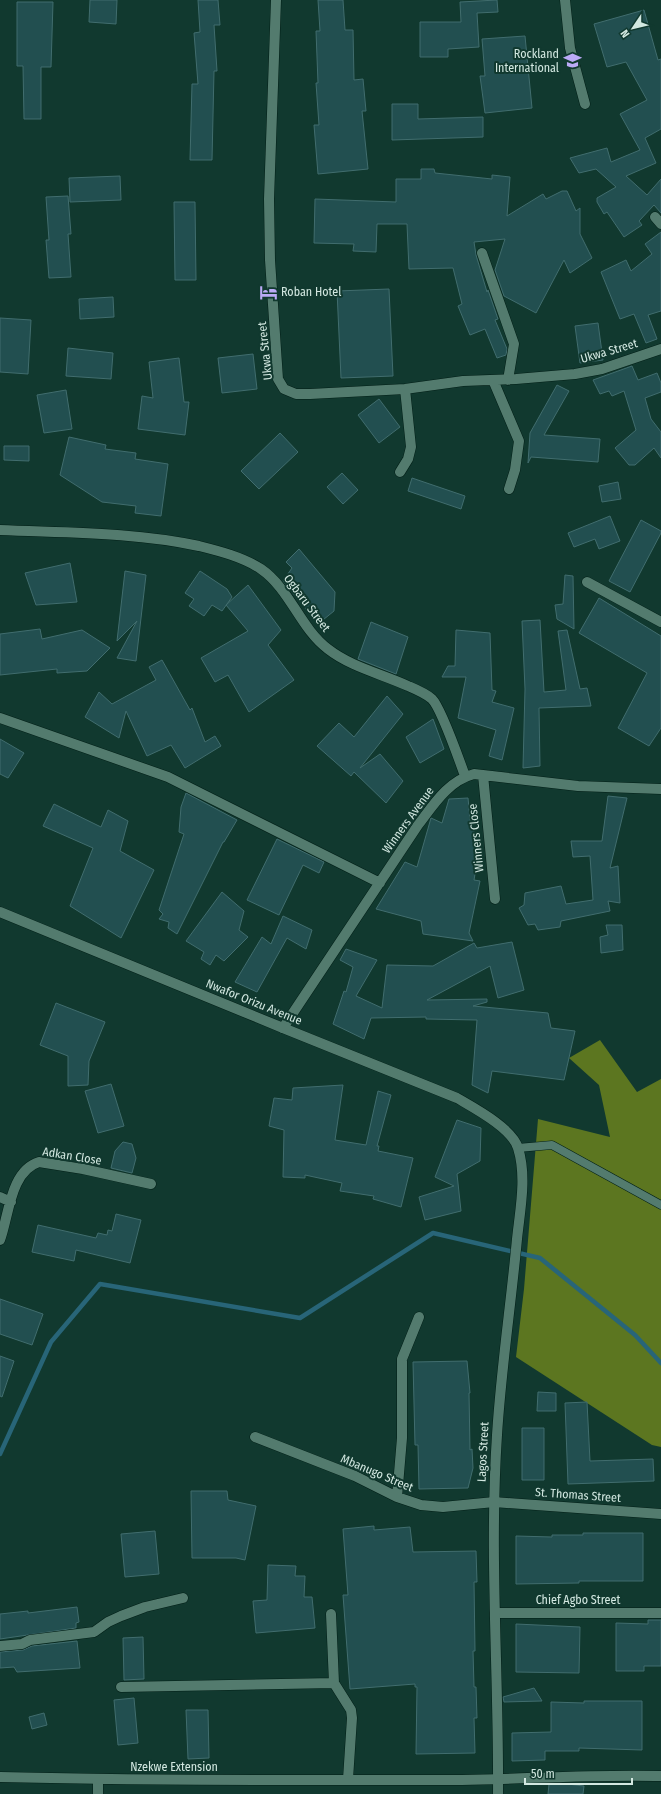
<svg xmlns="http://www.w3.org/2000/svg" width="661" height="1794" viewBox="0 0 661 1794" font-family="'Fira Sans Condensed',sans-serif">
<rect width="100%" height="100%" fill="#11392f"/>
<path fill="#5c7620" d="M600,1040L637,1092L661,1079V1447L652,1445L516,1357L524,1289L538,1119L610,1137L599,1085L569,1058Z"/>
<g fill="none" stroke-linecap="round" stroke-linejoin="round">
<path stroke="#286578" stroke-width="4.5" d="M0,1454L51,1342L100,1284L300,1318L433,1233L540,1258L635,1335L661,1363"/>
</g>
<path fill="#224f50" stroke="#416d6e" d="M90,0H117L116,24L89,22Z
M198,0H218L220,25H214L217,71H214L212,160H190L192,84H198L194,33L200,32Z
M318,0H343L345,30H353L354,80L363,79L366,111H362L368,169L318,174L314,125H319L316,83H318L316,31H320Z
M497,0L498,12L477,13L479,47L448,49V57H420V22H461L460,2Z
M17,2H53L51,67H41V119H24L23,66H17Z
M644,10L658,60L661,59V129L645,138L656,163L626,176L647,195L661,179V213L654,205L639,221L642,225L624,237L607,212L604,214L597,202V198L616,187L596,169L579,173L570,158L607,148L611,162L640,150L620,114L647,100L626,62L607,67L594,24Z
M525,36L532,108L485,113L480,76H485L482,39Z
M392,104H418V119L483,117V137L392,140Z
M421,169H434L435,173L492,179V175L510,177L507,216L543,194L546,199L562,191H567L576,211L580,208V234L592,258L570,273L564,260L536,313L504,296L495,270L505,239L474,242L476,255L487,292L488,290L498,319L495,320L507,349L506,355L497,358L485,329L470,335L458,306L462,304L453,268L409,269L407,224H377L376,252L353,251L354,244L314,243L315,199L396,202V179H421Z
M120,176L121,200L70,202L69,178Z
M68,196L71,234H68L71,277L49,278L46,240H49L46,197Z
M174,202H195L196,280H175Z
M661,232V311L648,315L657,339L646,343L634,314L620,319L601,272L626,260L631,271L652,254L645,244Z
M389,289L393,376L341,378L337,291Z
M113,297L114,317L80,319L79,299Z
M0,318L31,320L28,374L0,372Z
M598,323L603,360L580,363L575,326Z
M68,348L113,353L111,379L66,376Z
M253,354L257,389L222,393L218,358Z
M179,358L184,402H189L185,435L138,429L142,396L153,398L149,362Z
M632,366L638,380L657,373L661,383V392L645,398L651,419L661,432V458L654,448L635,465H629L615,448L636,430L624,391L612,396L609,391L600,394L593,380Z
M557,385L569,391L544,435L600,439L598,462L531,457L528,463L530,433Z
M66,390L72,429L44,433L37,395Z
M379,399L400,427L379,443L358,415Z
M280,433L298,452L259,489L241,471Z
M69,437L106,445L105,449L136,453L135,459L168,464L161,516L135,513L136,506L102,502L60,475Z
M4,446H29V461L4,460Z
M342,473L358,490L343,504L327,487Z
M412,478L465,496L461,509L408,491Z
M618,482L621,499L602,502L599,486Z
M610,516L620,541L599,549L595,539L574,547L568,533Z
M641,520L661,531V533L630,592L609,581Z
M299,549L335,592L334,611L318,624L283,581L292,568L286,562Z
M70,563L77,602L36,605L25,573Z
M125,571L146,575L136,661L117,658L137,621L117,641Z
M200,571L227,589L232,597L222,611L212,605L204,616L189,606L194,599L185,593Z
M565,575L573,576L574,629L557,619L555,605L563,604Z
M248,585L281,630L268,645L294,680L249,712L228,675L215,682L201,658L248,631L226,605Z
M599,598L661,636V728L649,746L618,728L647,673L579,633Z
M540,620L544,692L566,690L558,631L567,630L580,689L587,688L591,706L539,708L540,766L523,768L525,689L522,621Z
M371,622L408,637L396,674L358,659Z
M40,629L42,639L82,630L110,648L87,671L57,673V669L0,675V634Z
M456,630L490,633L492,690L496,691L492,702L514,708L502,760L489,756L496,730L458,718L466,677H442L448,666H455Z
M162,660L190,710L192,708L205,742L215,736L221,746L185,768L171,745L147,756L126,711L119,738L85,717L99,692L112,704L156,680L149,667Z
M387,696L403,714L360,768L380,754L403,781L386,803L354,772L351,776L317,746L339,723L354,737Z
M433,719L444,749L420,763L406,737Z
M0,739L24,753L8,778L0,774Z
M186,793L237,820L224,842H223L177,934L168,928L169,922L159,919L163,914L159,910L184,834L179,832L181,807Z
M608,796L627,798L610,868L618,866L620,903L608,901L610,911L561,921L560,927L538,930L535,924L528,925L519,908L524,905L525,893L561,886L566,904L593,900L590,856L573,857L571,841H602Z
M468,798L471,829L481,838L474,880L480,881L469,933L473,941L423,934L421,921L376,909L405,862L417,867L431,818L442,823L449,799Z
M54,804L101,827L108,810L128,821L120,851L154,870L121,938L70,906L93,848L43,826Z
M277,839L324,862L319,873L303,865L279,915L247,900Z
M222,892L244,911L239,930L248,937L224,961L216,955L210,965L201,959L204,952L186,941Z
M283,916L312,930L306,949L287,938L257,992L235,982L262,937L271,944Z
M606,925H622L623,950L601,953L600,937L608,935Z
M512,942L524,990L498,998L490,966L427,1000L487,999V1002L473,1006L548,1013L551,1028L575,1031L564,1080L492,1071L488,1093L472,1085L477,1020L426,1019V1017L371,1018L364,1039L333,1024L344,991L346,992L353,967L340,960L346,949L377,960L356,996L382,1008L387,965L433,966L474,943L477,948Z
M56,1003L105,1022L89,1061L88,1085L68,1086V1056L40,1045Z
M111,1084L124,1126L98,1133L85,1091Z
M343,1085L335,1140L366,1145L378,1091L391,1095L377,1146H379L378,1151L413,1158L401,1207L373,1199L374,1196L340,1191L342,1183L305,1175V1178L283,1177L284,1130L269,1126L274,1098L292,1100L293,1088Z
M457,1120L481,1128L480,1161L457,1174L461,1211L425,1220L419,1197L454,1186L435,1177Z
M123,1142L132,1144L136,1158L132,1173L111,1168L115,1151Z
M116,1214L141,1220L130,1263L76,1250L74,1261L32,1252L38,1225L96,1238L98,1233L107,1235L108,1230L112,1231Z
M0,1299L43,1314L32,1345L0,1334Z
M0,1356L14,1361L2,1397L0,1396Z
M467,1361L470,1393H469L470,1450L472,1449L473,1468L468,1488L419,1489L418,1445H415L413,1362Z
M538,1392L556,1393V1411H537Z
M587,1402L590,1461L653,1459L654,1481L568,1484L565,1403Z
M522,1428H544V1480H522Z
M191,1491H227L228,1500L256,1506L245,1560L236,1558H192Z
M374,1526V1530L410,1527L413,1552L476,1551L477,1582H474L475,1651H473L474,1687H476L477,1718H474L475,1753L416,1754L417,1687H415V1684L350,1689L343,1595H348L343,1529Z
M155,1531L159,1574L125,1577L121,1534Z
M583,1533H643V1581H579V1583L516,1584V1536L552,1537V1535H583Z
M268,1565L296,1566L295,1576H305L304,1597H312L315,1628L256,1633L253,1601L267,1600Z
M77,1607L79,1622L76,1623V1628L0,1639V1614L28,1611V1613Z
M648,1620H661V1666H644V1671H616V1623L648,1624Z
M516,1624L580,1627L579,1673L516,1672Z
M143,1637L144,1679L124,1680L123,1638Z
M77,1641L80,1668L17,1672L14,1667L0,1668V1652L23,1650L32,1646Z
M534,1688L542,1701L504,1702L503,1697Z
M134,1698L138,1743L118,1745L114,1700Z
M584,1701H642V1750L579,1748V1751H545V1760L512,1761V1733L551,1732V1702L584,1703Z
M186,1710H208L209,1758L188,1759Z
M44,1713L47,1725L32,1729L29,1717Z
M559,1783L584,1786L583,1794H548L549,1784Z"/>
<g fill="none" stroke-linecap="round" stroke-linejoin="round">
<defs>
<path id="service" d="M518,1148L552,1145L661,1205"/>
<path id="minor" d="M276,0L269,199L270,260L278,379L284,389L296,394H310L405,389L463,381L516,379L575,374L602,369L661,349
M565,0L570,48L585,104
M655,217L661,224
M482,253L514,344L508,380
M493,380L519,441L515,470L509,489
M400,472L408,459L411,447L405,389
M0,530C66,533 133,532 199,546C219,551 243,557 261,569C290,589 300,628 328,649C351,667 382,674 408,686C415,689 425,693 432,699C441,708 460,762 465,776
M587,582L661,622
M0,718L168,777L380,883
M483,775L495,899
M283,1028L418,825C434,804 448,781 474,774L578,786L661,789
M0,1197L11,1202
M0,1240C9,1216 10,1171 39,1162L83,1169L151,1184
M255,1437L355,1476L397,1497L421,1505L443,1507L494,1502L661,1514
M397,1497L402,1438V1359L419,1317
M495,1613H661
M331,1614L334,1683L351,1710L352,1718L348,1779
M0,1646L22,1644L30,1640L94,1632L108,1622L121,1616L145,1607L183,1598
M121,1687L334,1683
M0,1777C154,1781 308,1780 462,1780C528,1779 595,1774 661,1776
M98,1780V1794"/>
<path id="tertiary" d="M0,912L283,1028L457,1098C474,1108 512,1128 518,1148C527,1177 520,1210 517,1239C511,1304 501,1370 497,1435C489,1555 499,1675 498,1794"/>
</defs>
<use href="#service" stroke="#021f17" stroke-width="9"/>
<use href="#minor" stroke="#021f17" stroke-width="11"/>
<use href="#tertiary" stroke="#021f17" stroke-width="11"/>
<use href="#service" stroke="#537b6e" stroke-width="8"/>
<use href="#minor" stroke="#537b6e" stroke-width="10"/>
<use href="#tertiary" stroke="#537b6e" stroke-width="10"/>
</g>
<defs>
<symbol id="university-bare" viewBox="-9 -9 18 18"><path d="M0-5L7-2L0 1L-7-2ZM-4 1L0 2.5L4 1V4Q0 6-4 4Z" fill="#bbaaf6" stroke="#11392f" stroke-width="2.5" paint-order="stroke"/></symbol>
<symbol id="hotel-bare" viewBox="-9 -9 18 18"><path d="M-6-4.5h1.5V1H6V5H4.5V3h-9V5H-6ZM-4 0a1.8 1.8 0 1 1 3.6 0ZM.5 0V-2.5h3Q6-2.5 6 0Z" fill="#bbaaf6" stroke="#11392f" stroke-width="2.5" paint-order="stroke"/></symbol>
</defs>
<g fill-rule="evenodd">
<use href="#university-bare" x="560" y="48" width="25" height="25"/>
<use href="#hotel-bare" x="256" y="280" width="25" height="25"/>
</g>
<g text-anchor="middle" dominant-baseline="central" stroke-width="4" stroke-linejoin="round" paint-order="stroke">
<g font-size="12" fill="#d3e8e1" stroke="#11392f" text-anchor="end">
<text x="559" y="54">Rockland<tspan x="559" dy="14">International</tspan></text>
<text x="281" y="292" text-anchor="start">Roban Hotel</text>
</g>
<g font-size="12" fill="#d3e8e1" stroke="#11392f">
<text transform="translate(265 351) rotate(-96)">Ukwa Street</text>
<text transform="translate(609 351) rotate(-16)">Ukwa Street</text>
<text transform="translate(307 603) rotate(53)">Ogbaru Street</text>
<text transform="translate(408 820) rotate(-54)">Winners Avenue</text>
<text transform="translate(476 838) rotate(-96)">Winners Close</text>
<text transform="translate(254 1002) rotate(22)">Nwafor Orizu Avenue</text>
<text transform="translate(72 1156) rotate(9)">Adkan Close</text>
<text transform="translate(483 1452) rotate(-87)">Lagos Street</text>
<text transform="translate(377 1473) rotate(23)">Mbanugo Street</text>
<text transform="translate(578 1495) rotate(4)">St. Thomas Street</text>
<text x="578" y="1600">Chief Agbo Street</text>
<text x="174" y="1767">Nzekwe Extension</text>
</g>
</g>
<g transform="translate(633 28) rotate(235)" stroke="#11392f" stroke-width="3" paint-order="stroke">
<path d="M0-3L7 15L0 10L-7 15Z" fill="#d3e8e1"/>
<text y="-6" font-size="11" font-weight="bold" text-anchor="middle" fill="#d3e8e1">N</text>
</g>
<path d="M525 1778v6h107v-6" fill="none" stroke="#d3e8e1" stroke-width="2"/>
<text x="531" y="1778" font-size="12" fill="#d3e8e1" stroke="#11392f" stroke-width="3" paint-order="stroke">50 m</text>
</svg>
